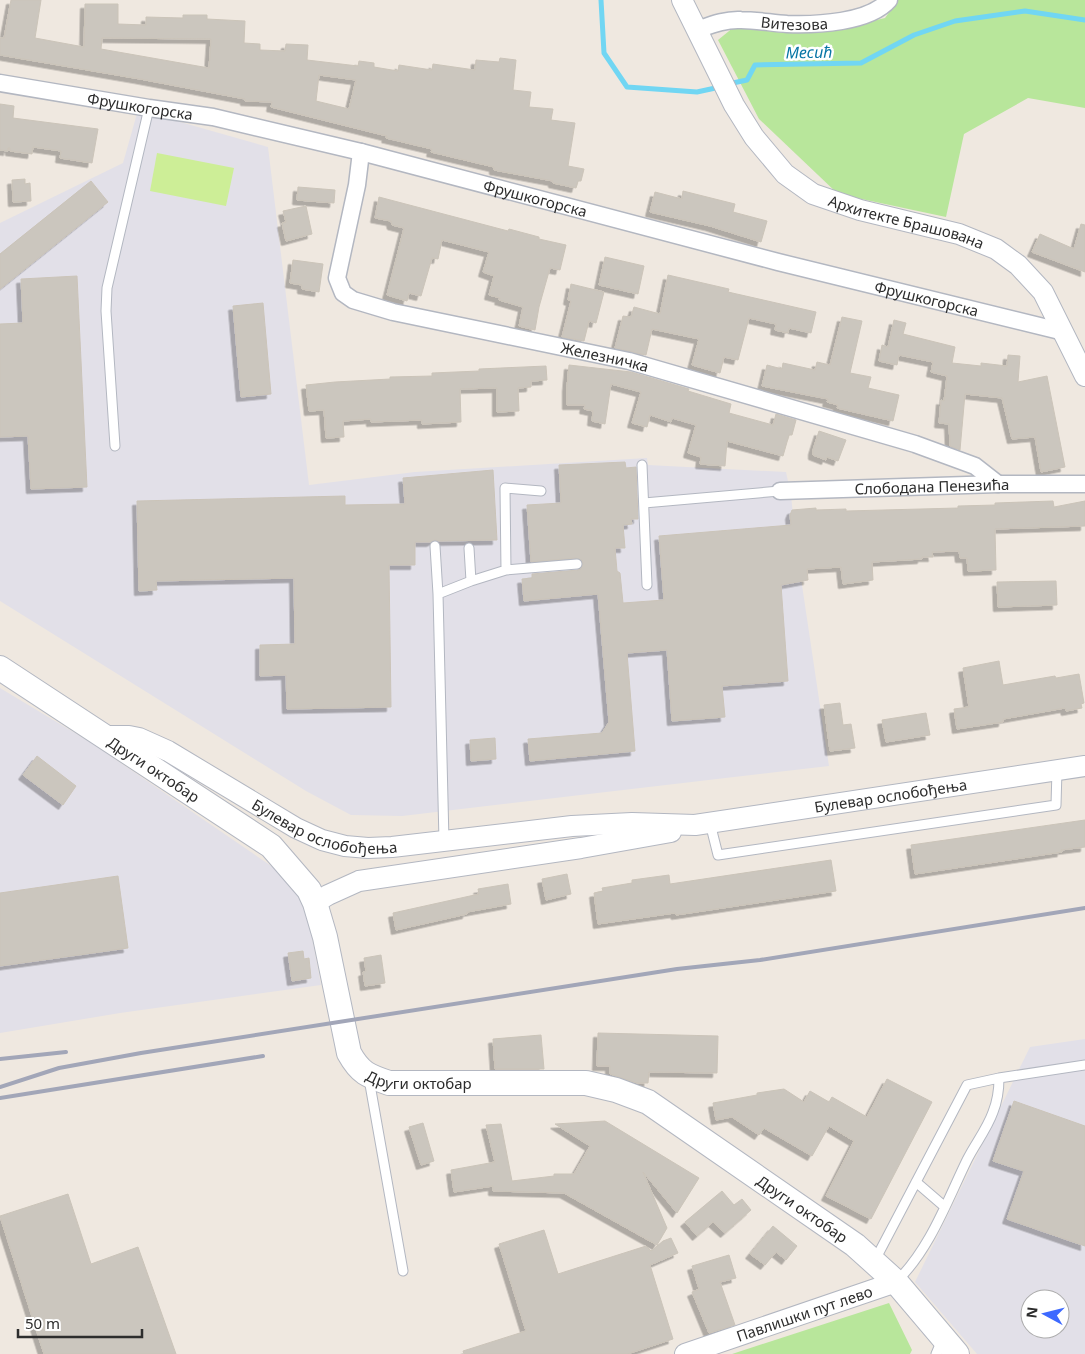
<svg xmlns="http://www.w3.org/2000/svg" width="1085" height="1354" viewBox="0 0 1085 1354" font-family="'Noto Sans',sans-serif">
<defs>
<filter id="shadow"><feDropShadow dx="-4.5" dy="4.5" stdDeviation="0" flood-color="#0004"/></filter>
</defs>
<rect width="100%" height="100%" fill="#efe8e0"/>
<path fill="#e2e0e8" fill-rule="evenodd" d="M138,110L268,147L309,485L415,472L647,458L648,465L786,472L791,495L796,545L829,766L402,816L351,815L306,791L0,601V223L123,163Z
M0,688L90,742L280,872L306,906L321,985L120,1013L0,1033Z
M1085,1039V1354H977L915,1282L1030,1047ZM1030,1299H1060V1329H1030Z"/>
<path fill="#b8e69b" d="M898,0H1085V108L1028,98L964,134L946,217L838,194L759,119L718,40L734,27L784,33L843,28L885,18Z
M889,1303L912,1350L910,1354H732Z"/>
<path fill="#cdee97" d="M157,153L234,168L226,206L150,191Z"/>
<g fill="none" stroke-linecap="round" stroke-linejoin="round">
<path stroke="#71d6f3" stroke-width="5" d="M601,0L604,53L627,87L697,92L720,87
M728,84L747,80L755,65L861,63L914,35L955,21L1025,11L1085,20"/>
</g>
<path fill="#cbc6be" stroke="#cbc4b9" fill-rule="evenodd" filter="url(#shadow)" d="M11,0H41L35,38L84,47L85,4H118V24L146,25V17L183,18V15H207V19L245,21L244,43L260,44V50L285,51L286,44L308,45L307,60L358,66L359,61L374,63V67L398,71L399,65L432,70L433,64L475,70L476,60L499,62L500,58L516,60L513,90L531,92L529,107L553,109L551,120L575,123L568,166L584,169L581,181H578L576,188L553,183V181L494,170V167L431,152L432,149L386,138L387,136L271,107L272,102L245,101V99L140,79L0,55V38H4ZM102,38L211,39L209,68L101,49ZM319,75L356,80L349,109L316,101Z
M0,104L14,106L13,118L98,129L92,163L60,158L61,151L33,147L32,154L10,151V148H8V151L0,150Z
M25,179V184L30,183L31,201L13,202L12,180Z
M91,181L108,202L0,289V254Z
M298,187L335,190L334,203L297,200Z
M683,191L735,204L733,212L767,221L761,242L710,226L650,212L655,192L682,199Z
M379,197L508,231L509,229L539,237V239L566,245L560,270L550,268L539,307L535,330L519,326L523,307L499,300L500,298L489,295L494,276L483,272L489,252L442,240L438,259L432,258L421,296L409,293L407,301L387,295L404,228L392,225L391,221L375,218Z
M306,206L312,234L286,241L282,223L286,222L283,211Z
M1081,224L1085,225V272L1032,252L1040,234L1074,249Z
M605,257L644,266L638,294L599,285Z
M293,260L323,264L319,292L302,289V285L290,283Z
M668,275L729,289L728,292L816,312L811,333L789,328L788,333L775,330L776,324L749,318L738,360L724,357L720,373L692,365L699,339L652,329L646,355L615,348L623,316L631,317L634,307L660,314Z
M77,276L87,487L31,489L28,436L0,437V324L23,323L21,279Z
M571,284L604,292L596,323L589,321L584,341L562,337L571,301L568,300Z
M263,303L271,394L241,397L233,306Z
M842,317L862,321L850,373L871,377L868,388L899,395L893,421L837,408L838,405L827,402L828,399L762,386L767,365L782,369L783,363L815,370L817,362L830,365Z
M894,320L906,323L903,334L955,347L952,363L981,366V363L1007,366L1008,355L1020,356L1018,382L1047,376L1065,467L1041,472L1035,437L1012,439L1002,398L965,394L960,450L950,446L949,424L939,423L941,400L944,401L947,376L931,372L933,362L899,355L897,365L879,361L882,345L888,347Z
M569,365L631,372L689,389L688,391L731,404L729,413L773,425L776,414L796,420L792,435H789L783,456L727,441L725,466L700,464L701,457L688,453L696,425L672,418L671,422L650,415L647,427L632,423L641,392L611,384L605,424L592,421L593,411L584,409L585,405H567V387Z
M546,366L547,380L531,381V387L518,388L519,411L497,412V388L460,389L461,422L422,424V420L371,422V419L343,421L344,437L326,438L324,410L309,411L306,385L335,382L390,379V377L432,376V373L479,371V369Z
M819,431L846,440L838,461L827,457L826,460L813,455V450Z
M625,462L626,468L636,467L638,519H631L632,524L623,525L625,548H615L617,571L620,573L623,603L664,600L659,536L791,525L790,515L792,510L816,508V510L846,509V511L958,508V506L995,505V503L1053,501L1054,507L1085,501V526L995,529L996,570L968,571L967,558H960L959,551L932,552L933,557H922V559L872,562L873,580L843,584L841,567L807,569L808,580L781,585L788,681L722,686L725,717L672,721L667,650L627,653L635,751L530,761L528,739L602,733L609,722L598,594L524,601L522,579L532,578V574L578,570L581,569L583,564L582,560L576,558L531,562L527,505L561,503L559,465Z
M493,470L497,540L439,541L435,540L431,542H415V565H389L391,707L287,709L286,675L260,676V645L295,644L294,578L156,581L157,590L139,591L137,501L345,496V505L405,504L403,478Z
M1056,581L1057,605L998,607L997,582Z
M999,661L1003,685L1055,676L1056,678L1079,674L1084,703L1081,704L1082,708L1066,711L1065,708L1003,719V722L957,729L954,709L969,707L963,668Z
M840,703L843,725L851,724L855,748L830,751L824,705Z
M926,713L930,735L886,742L882,720Z
M495,738L496,759L471,761L470,740Z
M37,756L76,786L63,805L23,775Z
M1085,820V847L1061,850L1062,852L915,874L911,845Z
M831,860L836,891L676,915L675,913L598,924L594,893L603,891L602,888L632,883V880L669,875L670,884Z
M567,874L571,894L546,900L542,879Z
M118,876L128,948L0,966V893Z
M508,884L511,904L467,912V914L396,930L393,913L479,894L478,889Z
M303,951L304,959L309,958L311,978L292,981L288,953Z
M381,955L385,983L365,986L363,972L366,971L364,958Z
M598,1033L718,1036L717,1073L649,1072L648,1083H637L610,1074V1066H597Z
M541,1035L544,1069H495L493,1039Z
M887,1079L932,1102L871,1219L826,1196L854,1141L829,1126L812,1156L764,1128L759,1135L732,1117L716,1120L713,1103L757,1095V1093L784,1089L804,1102L810,1091L829,1102L832,1097L867,1117Z
M1014,1101L1085,1126V1246L1007,1219L1024,1171L993,1161Z
M605,1121L699,1178L677,1213L643,1172L667,1228L657,1245L564,1193L493,1191V1186L454,1192L451,1170L495,1162L486,1125L501,1124L512,1181L554,1176V1174H574L590,1146L555,1124Z
M423,1123L434,1161L421,1165L409,1127Z
M722,1191L734,1205L742,1199L751,1210L725,1233L713,1222L697,1236L685,1222Z
M68,1194L91,1264L138,1247L176,1354H44L0,1216Z
M773,1226L797,1246L786,1260L776,1252L765,1265L750,1254Z
M544,1230L558,1274L646,1246L651,1251L663,1241L671,1238L678,1253L650,1265L673,1339L627,1354H464L463,1351L526,1331L499,1244Z
M729,1255L736,1278L720,1282L735,1325L709,1333L692,1292L699,1289L692,1266Z"/>
<g fill="none" stroke-linecap="round" stroke-linejoin="round">
<defs>
<path id="service" d="M115,446L106,311L107,288L149,108
M642,465L647,585
M644,503L780,491
M435,546L438,594L444,841
M469,548L471,581
M506,570L505,488L541,491
M438,594L471,581L506,570L577,564
M710,823L718,855L1056,805L1057,770
M369,1079L403,1271
M916,1182L945,1207
M874,1262L967,1085L999,1078L1085,1065
M896,1282C930,1249 947,1201 967,1160C975,1144 987,1129 993,1112C997,1102 999,1090 999,1078
M936,1354L942,1340"/>
<g id="minor">
<path id="s1" d="M697,30C711,25 726,19 741,20C756,20 772,23 787,24C816,25 869,23 889,0"/>
<path id="s2" d="M0,83L149,108L213,117L361,152L778,262L1064,332"/>
<path id="s3" d="M361,152L357,185L337,278L343,293L353,300L393,312L629,361L915,444L975,466L998,484"/>
<path id="s4" d="M780,491L998,484H1085"/>
</g>
<g id="tertiary">
<path id="s5" d="M682,0L734,105L754,137L785,174L813,194L860,210L959,234L996,249L1018,265L1043,292L1085,376"/>
<path id="s6" d="M102,736H129L139,738L168,751L296,828L322,840L345,846L368,848L392,847L572,826L632,823L695,825L1085,766"/>
<path d="M315,903L328,895L359,881L581,848L671,832"/>
<path id="s7" d="M685,1354L896,1282"/>
</g>
<g id="secondary">
<path id="s8" d="M0,668L271,846L309,890L315,903L325,937L349,1053C360,1073 368,1076 389,1083H586L616,1090L648,1102L855,1245L896,1282L957,1354"/>
</g>
</defs>
<use href="#service" stroke="#b3b7c1" stroke-width="11"/>
<use href="#minor" stroke="#b3b7c1" stroke-width="19"/>
<use href="#tertiary" stroke="#b3b7c1" stroke-width="22"/>
<use href="#secondary" stroke="#b3b7c1" stroke-width="26"/>
<use href="#service" stroke="#fff" stroke-width="9"/>
<use href="#minor" stroke="#fff" stroke-width="16"/>
<use href="#tertiary" stroke="#fff" stroke-width="20"/>
<use href="#secondary" stroke="#fff" stroke-width="24"/>
<path stroke="#a2a6b8" stroke-width="4" d="M0,1059L66,1052
M0,1087L59,1068L141,1053L677,969L760,960L1085,908
M0,1098L263,1056"/>
</g>
<g text-anchor="middle" dominant-baseline="central" stroke-width="5" stroke-linejoin="round" paint-order="stroke">
<g font-size="15" fill="#2d2d2d" stroke="#fff">
<text stroke="none"><textPath href="#s1" startOffset="99">Витезова</textPath></text>
<text stroke="none"><textPath href="#s2" startOffset="142">Фрушкогорска</textPath></text>
<text stroke="none"><textPath href="#s2" startOffset="548">Фрушкогорска</textPath></text>
<text stroke="none"><textPath href="#s5" startOffset="335">Архитекте Брашована</textPath></text>
<text stroke="none"><textPath href="#s2" startOffset="952">Фрушкогорска</textPath></text>
<text stroke="none"><textPath href="#s3" startOffset="415">Железничка</textPath></text>
<text stroke="none"><textPath href="#s4" startOffset="152">Слободана Пенезића</textPath></text>
<text stroke="none"><textPath href="#s8" startOffset="184">Други октобар</textPath></text>
<text stroke="none"><textPath href="#s6" startOffset="820">Булевар ослобођења</textPath></text>
<text stroke="none"><textPath href="#s6" startOffset="246">Булевар ослобођења</textPath></text>
<text stroke="none"><textPath href="#s8" startOffset="632">Други октобар</textPath></text>
<text stroke="none"><textPath href="#s8" startOffset="1052">Други октобар</textPath></text>
<text stroke="none"><textPath href="#s7" startOffset="126">Павлишки пут лево</textPath></text>
</g>
<g font-size="16" font-style="italic" fill="#0976a5" stroke="#fff">
<text transform="translate(809 52) rotate(-1)">Месић</text>
</g>
</g>
<g transform="translate(1045 1314) rotate(277)"><circle r="24" fill="#ffffff" stroke="#ababab"/>
<path d="M0-4L9 19L0 12L-9 19Z" fill="#3d69ff"/>
<text y="-8" font-size="14" font-weight="bold" text-anchor="middle" fill="#2d2d2d">N</text>
</g>
<path d="M18 1329v8h124v-8" fill="none" stroke="#2d2d2d" stroke-width="2.5"/>
<text x="25" y="1329" font-size="15" fill="#2d2d2d" stroke="#ffffff" stroke-width="4" paint-order="stroke">50 m</text>
</svg>
